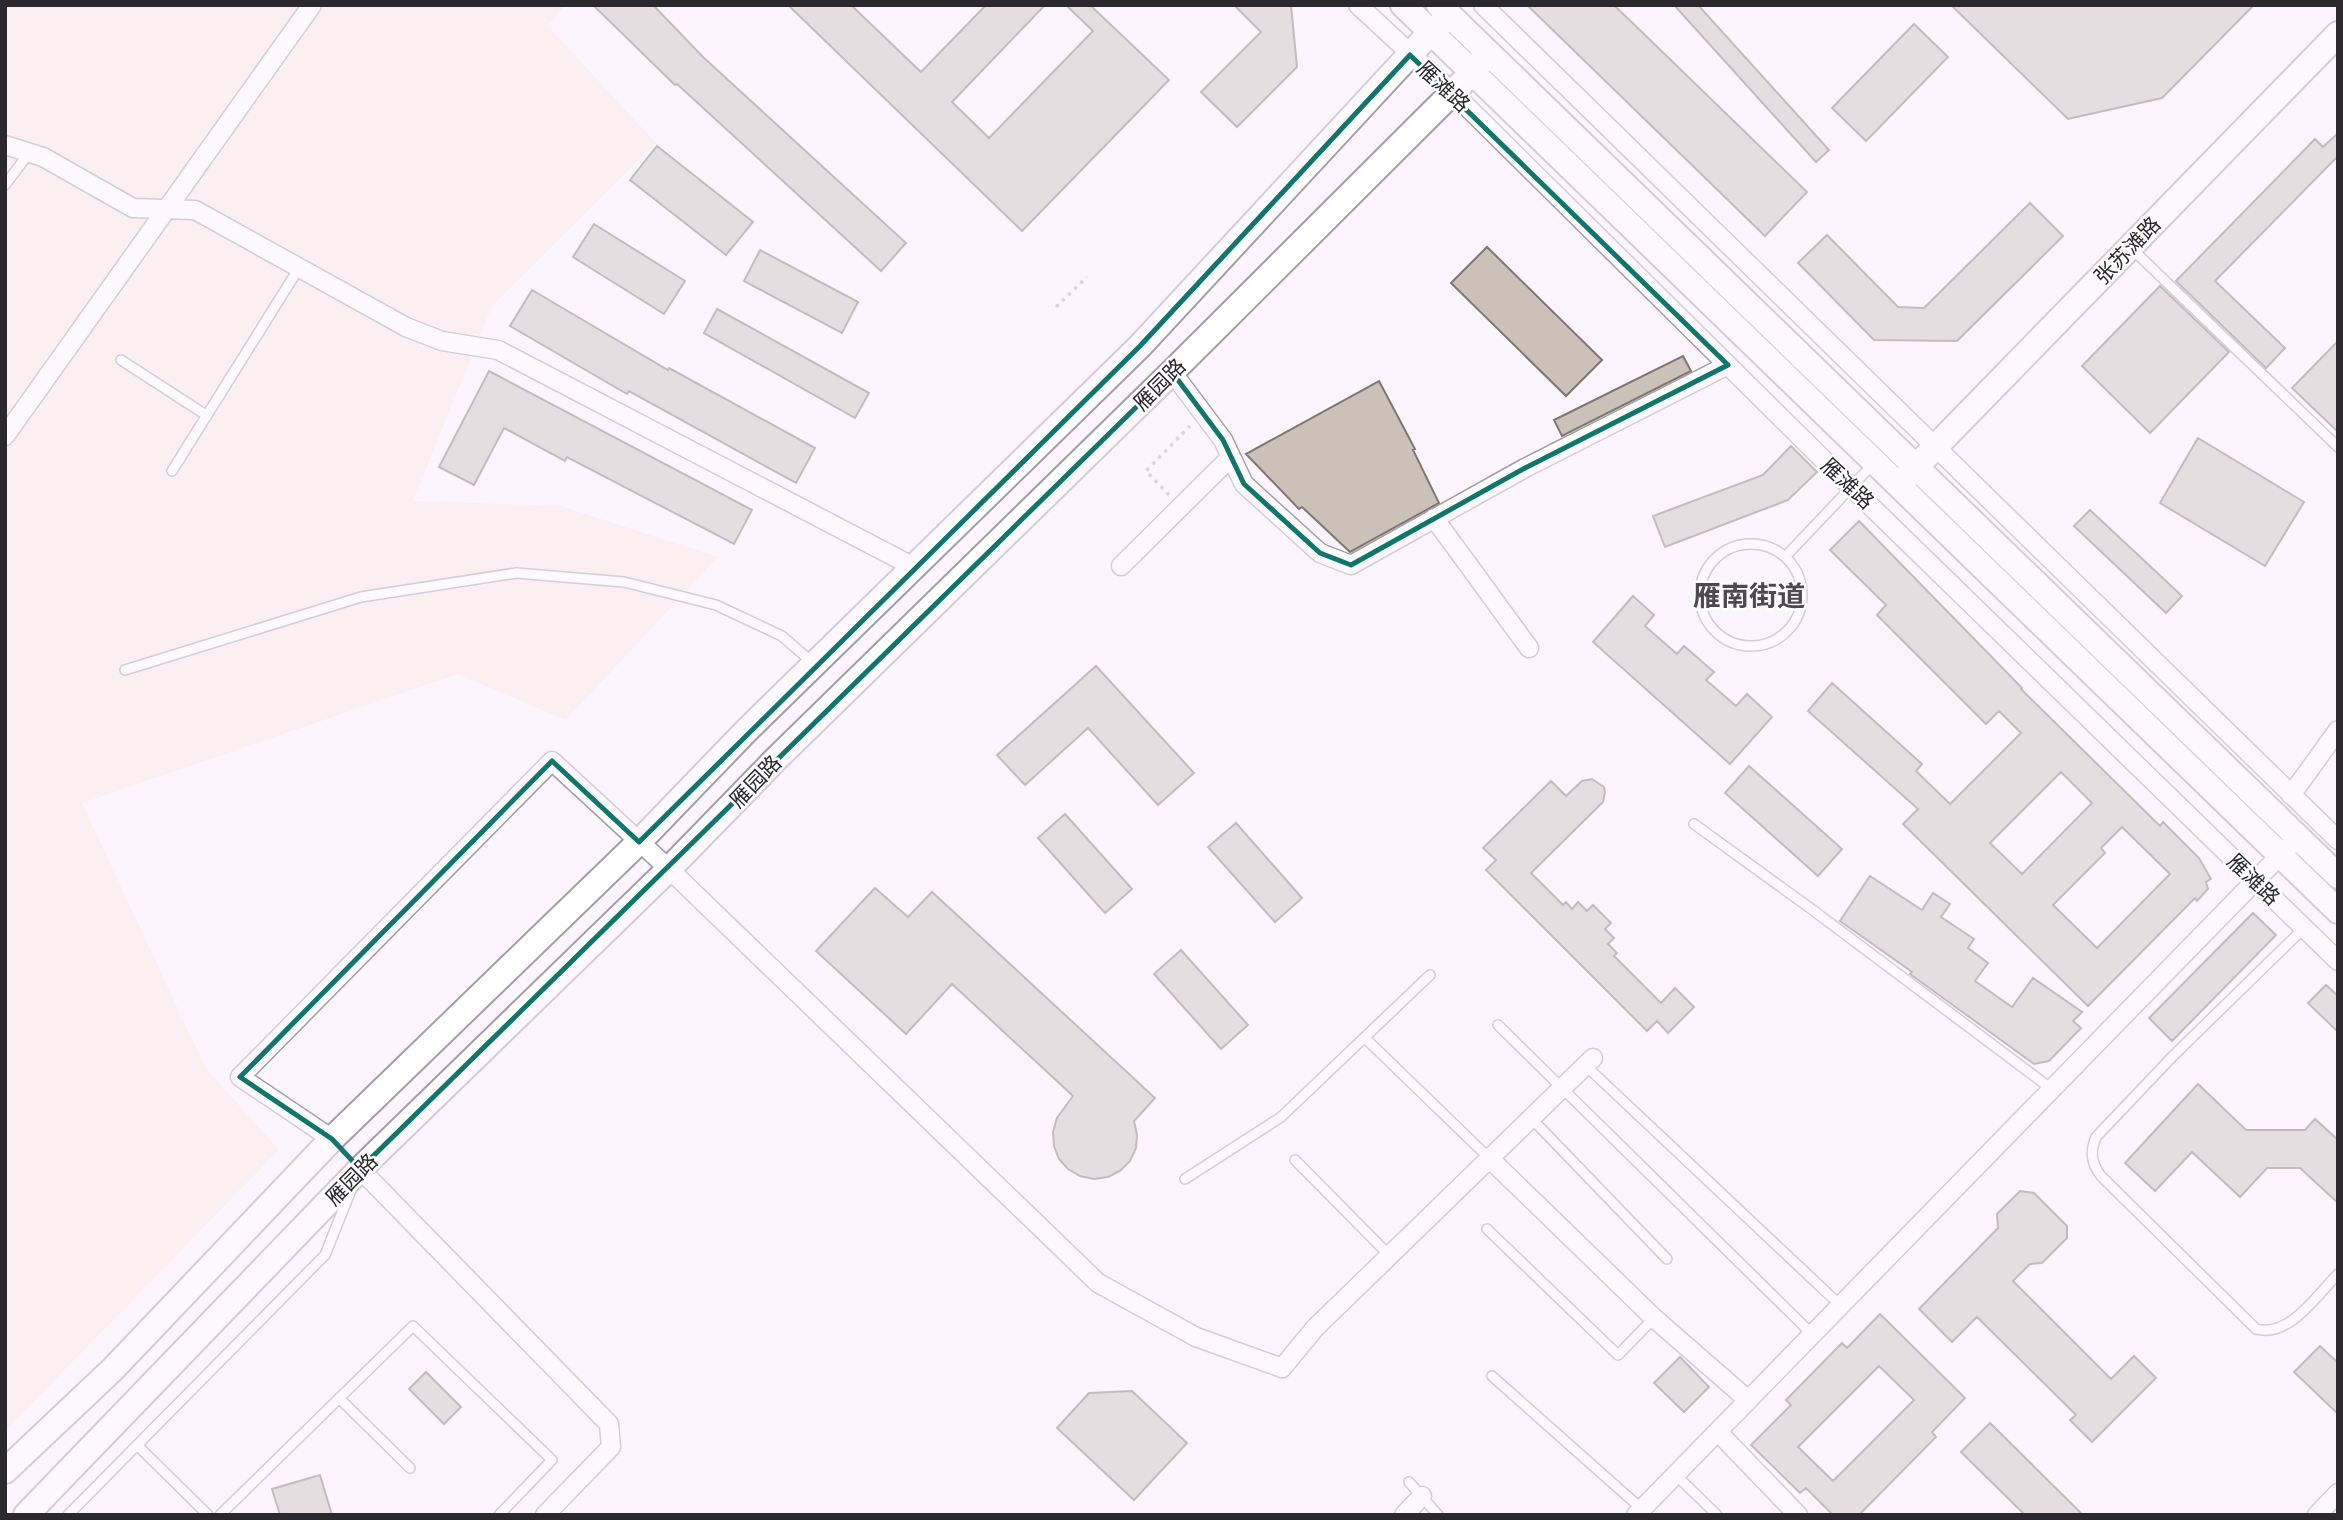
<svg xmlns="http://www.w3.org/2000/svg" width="2343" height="1520" viewBox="0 0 2343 1520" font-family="Mulish,'Noto Sans SC',sans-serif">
<rect width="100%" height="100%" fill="#fcf4ff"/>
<path fill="#fce8e1" d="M5,5H565L548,26L656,143L492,306L413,501L561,506L718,557L566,720L458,674L82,803L205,1067L279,1150L5,1431Z"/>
<path fill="#cbc1b8" stroke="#80776e" stroke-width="2" fill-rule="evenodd" d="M593,5H653L703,57L906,243L881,271L677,84L675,85Z
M788,5H851L921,72L986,5H1045L952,102L989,138L1093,31L1066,5H1090L1169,80L1022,231Z
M1234,5H1291L1297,67L1237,127L1201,92L1261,32Z
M1527,5H1614L1807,192L1765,236Z
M1674,5H1698L1829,150L1816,162Z
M1951,5H2254L2162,98L2068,119Z
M1914,24L1948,57L1866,141L1832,108Z
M2338,133V156L2215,281L2285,348L2266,368L2176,281L2315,139L2323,147Z
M657,146L753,222L726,255L630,180Z
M2030,203L2063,236L1957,341L1874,340L1798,263L1827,235L1898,307L1924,308Z
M594,224L685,281L664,314L573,257Z
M1487,247L1602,360L1566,396L1451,283Z
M760,250L858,302L842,333L744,281Z
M2160,286L2229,352L2150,433L2082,366Z
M532,290L668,370L669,368L815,448L796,483L629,391L627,394L510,326Z
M717,309L869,393L855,418L704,333Z
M2338,341V432L2292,388Z
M1683,356L1691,371L1562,436L1554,420Z
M489,371L752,510L734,544L567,457L565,461L504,428L474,485L439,467Z
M1379,381L1415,449L1413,450L1439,503L1350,552L1302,507L1299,509L1246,454Z
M2198,438L2304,502L2265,566L2160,503Z
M1791,446L1817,472L1788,500L1665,547L1653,516L1763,475Z
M2090,510L2182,596L2166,613L2074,526Z
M1859,521L2022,688L2021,689L2160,826L2163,822L2199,858L2211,879L2206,882L2208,889L2197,901L2195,898L2088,1006L1903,824L1918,809L1808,711L1832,683L1922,764L1916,771L1950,804L2021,733L1999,711L1986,724L1877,615L1886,605L1830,550ZM2061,772L2092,803L2022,874L1990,843ZM2122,827L2170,874L2097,948L2053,905L2105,853L2101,848Z
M1633,596L1654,615L1645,626L1677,654L1684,646L1714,672L1706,680L1736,706L1747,694L1772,717L1730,764L1593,642Z
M1096,666L1194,773L1158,805L1088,728L1025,785L997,755Z
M1749,766L1842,849L1818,876L1725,793Z
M1592,779L1604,787L1605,792L1603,802L1531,873L1563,905L1566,902L1572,909L1578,902L1587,911L1593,905L1611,923L1605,929L1614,938L1608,944L1617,953L1614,956L1661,1003L1675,988L1694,1007L1668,1033L1657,1021L1647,1031L1486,870L1496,860L1483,848L1551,781L1566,796L1582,781Z
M1065,814L1132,889L1105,913L1038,838Z
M1236,823L1302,898L1275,922L1208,847Z
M1870,876L1922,910L1933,893L1950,904L1941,917L1974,939L1968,948L1988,963L1975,981L2012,1007L2033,978L2082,1012L2073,1021L2081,1028L2049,1061L2034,1064L1910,974L1912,972L1840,921Z
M875,888L908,917L932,892L1155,1098L1134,1121L1137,1135L1136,1148L1130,1161L1120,1171L1108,1177L1094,1179L1080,1176L1068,1169L1059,1159L1054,1146L1053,1132L1057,1118L1073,1096L952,984L906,1034L816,951Z
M2253,913L2276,935L2172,1041L2149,1018Z
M1181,950L1248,1025L1221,1049L1154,974Z
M2326,985L2338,996V1032L2308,1003Z
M2198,1084L2246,1130H2305L2315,1119L2338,1140V1203L2300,1168H2267L2240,1197L2192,1152L2155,1191L2125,1163Z
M2020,1191L2034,1193L2067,1226V1238L2042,1263L2030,1264L2013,1281L2111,1379L2134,1356L2156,1378L2092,1442L2070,1420L2076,1415L1977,1317L1952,1342L1919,1309L1998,1228L1997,1214Z
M1880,1314L1965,1398L1932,1432L1936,1437L1859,1515H1833L1806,1488L1800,1493L1751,1445L1791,1405L1786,1400L1842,1343L1847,1348ZM1879,1366L1914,1400L1833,1481L1798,1447Z
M2320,1346L2338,1363V1414L2294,1372Z
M1680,1357L1709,1387L1684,1412L1654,1383Z
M426,1372L461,1407L444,1424L409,1389Z
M1132,1391L1187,1443L1134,1500L1057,1428L1089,1393Z
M1990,1423L2083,1515H2025L1961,1452Z
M320,1475L332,1515H280L272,1489Z"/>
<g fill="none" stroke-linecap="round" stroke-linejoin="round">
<defs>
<path id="service" d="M5,185L29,153
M2131,248L2338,447
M121,360L206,415
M172,471L299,268
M1700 595a51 51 0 1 1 102 0a51 51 0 1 1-102 0Z
M1786,556L1874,463
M125,670L361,597L516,573L624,582L716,605L782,636L813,663
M1694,824L1810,908L2053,1090
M2304,928L2173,1056L2096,1137C2090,1152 2091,1163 2101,1176L2256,1329C2289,1338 2316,1296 2338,1274
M1498,1025L1813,1335
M1365,1038L1489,1158
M1585,1065L1841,1306
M1530,1117L1667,1259
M1295,1160L1389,1255
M1185,1179L1281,1117L1430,975
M1487,1229L1618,1355L1654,1318
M1492,1376L1644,1511
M339,1398L410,1468
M137,1445L208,1515
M1676,1475L1717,1515
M1409,1482L1438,1515
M68,1515L325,1255L351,1190
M220,1515L413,1326L552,1460L499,1515"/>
<path id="minor" d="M1358,5L1452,92L1851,487L2338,961
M1483,5L2338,840
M5,145L43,157L133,208L195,210L406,327L442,341L498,350L914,567
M1172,372L1223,440L1244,484L1320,553L1351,565L1525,468L1728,365
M5,436L312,5
M1434,518L1529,648
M1121,566L1231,457
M2291,795L2338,730
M332,1139L240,1077L552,761L669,869L1098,1283L1196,1337L1282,1368L1315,1328L1593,1058
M1489,1158L1654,1318L1748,1400
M360,1169L609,1424L611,1447L545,1515
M1718,1432L1798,1515
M1404,1515L1422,1496
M1636,1515L2298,837
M2317,1515L2338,1493"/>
<path id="secondary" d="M1403,5L2338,911
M1439,5L2338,876
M1907,476L2338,34
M5,1471L113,1369L332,1139L639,842L747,730L1140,346L1431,32L1450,16
M26,1515L360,1169L669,869L777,758L1172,372L1474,71L1487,52"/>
</defs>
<use href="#service" stroke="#a59ea8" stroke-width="12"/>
<use href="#minor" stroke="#a59ea8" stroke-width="21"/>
<use href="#secondary" stroke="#a59ea8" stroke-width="28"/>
<path stroke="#b5afb8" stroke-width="3.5" stroke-dasharray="3.5 5" stroke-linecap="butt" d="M1056,307L1087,277
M1169,495L1146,471L1190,426"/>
<use href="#service" stroke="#fff" stroke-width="9"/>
<use href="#minor" stroke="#fff" stroke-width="18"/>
<use href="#secondary" stroke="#fff" stroke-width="24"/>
</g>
<path d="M0 0H2343V1520H0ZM1410,55L1728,365L1525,468L1351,565L1320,553L1244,484L1223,440L1172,372L360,1169L332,1139L240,1077L552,761L639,842L1140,346Z" fill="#fcf4ff" fill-opacity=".55" fill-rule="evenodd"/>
<path fill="none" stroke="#0f766e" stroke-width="5" stroke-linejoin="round" d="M1410,55L1728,365L1525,468L1351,565L1320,553L1244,484L1223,440L1172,372L360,1169L332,1139L240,1077L552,761L639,842L1140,346Z"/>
<g text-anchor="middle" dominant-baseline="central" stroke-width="5" stroke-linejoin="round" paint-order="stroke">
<g font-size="21" fill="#2b292d" stroke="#fff">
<text transform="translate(1444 86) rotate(43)">雁滩路</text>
<text transform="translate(2127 250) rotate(-46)">张苏滩路</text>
<text transform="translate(1159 384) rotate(-45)">雁园路</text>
<text transform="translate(1848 483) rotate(43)">雁滩路</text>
<text transform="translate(755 781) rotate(-46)">雁园路</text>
<text transform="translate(2254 879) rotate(44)">雁滩路</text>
<text transform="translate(351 1179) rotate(-45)">雁园路</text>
</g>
<g font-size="28" font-weight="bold" fill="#4e4851" stroke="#fff">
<text x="1749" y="595">雁南街道</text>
</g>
</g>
<rect width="2343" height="1520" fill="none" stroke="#2b292d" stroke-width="14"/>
</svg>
